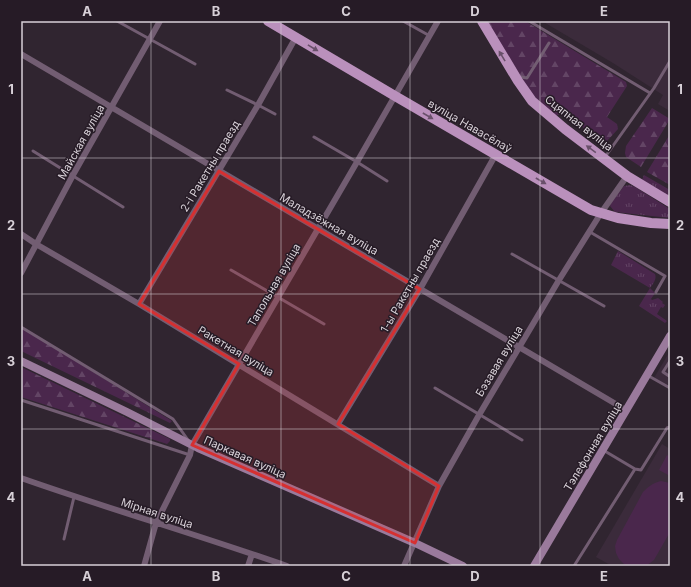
<svg xmlns="http://www.w3.org/2000/svg" width="691" height="587" viewBox="0 0 691 587" font-family="Inter,sans-serif">
<defs>
<pattern id="grass-tufts" width="24" height="20" patternUnits="userSpaceOnUse"><rect width="24" height="20" fill="#4a274c"/><path d="M3 7l-1-3M5 7V3M7 7l1-3M15 17l-1-3M17 17v-4M19 17l1-3" fill="none" stroke="#634565"/></pattern>
<pattern id="forest-firs" width="22" height="20" patternUnits="userSpaceOnUse"><rect width="22" height="20" fill="#4a274c"/><path d="M5 1l3.5 6h-7zM16 11l3.5 6h-7z" fill="#634565"/></pattern>
</defs>
<rect width="100%" height="100%" fill="#302530"/>
<path fill="#3b2b3b" d="M542,21H670V111L658,104L663,95L613,63Z
M670,351V386L654,378Z
M662,444L670,449V566H612L596,557Z"/>
<path fill="url(#grass-tufts)" d="M644,175L670,190V197L642,180Z
M630,185L635,187L670,209V218L615,212L610,206L611,203L624,186Z
M618,251L655,274C657,279 653,284 650,288L655,293L651,299L652,300L658,298L663,302L662,303L665,305L663,308L661,307L657,314L667,321L665,323L639,306L650,288L611,265Z"/>
<path fill="url(#forest-firs)" d="M485,21H525L626,82L627,86L607,117L617,124L618,129L607,141H600L565,113L555,116L531,93Z
M652,108L670,119L641,167L626,157L625,153L626,146Z
M670,134V185L647,172Z
M21,327L172,421L170,423L21,351Z
M21,367L168,438L170,439V441L167,444L21,397Z"/>
<path fill="#4a274c" d="M667,455L670,457V476L659,470Z
M661,481L670,483V532L654,560L646,566H628L624,564L619,559L616,553L615,546L617,540L643,492C649,486 653,483 661,481Z"/>
<g fill="none" stroke-linecap="round" stroke-linejoin="round">
<path stroke="#725d72" stroke-width="3" d="M117,21L195,64
M403,21L430,36
M529,21L650,93
M519,80L521,77L527,78L549,43
M227,90L258,105L275,114
M314,137L357,162L387,181
M33,151L123,207
M605,157L654,88L670,61
M590,232L665,276L656,292
M512,254L604,306
M231,270L324,324
M21,327L173,419L188,440
M647,375L670,388
M669,376L663,372L670,361
M435,388L522,440
M21,400L190,455
M603,450L635,469L641,470L667,428L670,427
M64,539L74,497
M574,566L635,469"/>
<path stroke="#725d72" stroke-width="6" d="M21,54L626,410
M21,234L36,244L139,304L439,486
M21,273L73,175L160,21
M139,304L258,105L296,37
M338,424L420,289L496,154
M21,478C109,509 199,535 287,566
M144,566L156,523L190,455L192,445L357,162L438,21
M248,566L252,554
M404,566L439,486L479,415L559,280L601,213L627,176"/>
<path stroke="#9a7a9c" stroke-width="8" d="M21,361L127,412L198,448L415,543L463,566
M534,566L670,336"/>
<path stroke="#ba90bc" stroke-width="10" d="M268,21L395,96L591,210L618,218L651,223L670,224
M482,21L518,81L532,101L565,129L627,176L670,202"/>
</g>
<defs><path id="oneway-solid" d="M-6-.8H1V-3.2L6.5 0L1 3.2V.8H-6Z"/></defs>
<g fill="#69506a">
<use href="#oneway-solid" transform="translate(313 48) rotate(31)"/>
<use href="#oneway-solid" transform="translate(502 56) rotate(-121)"/>
<use href="#oneway-solid" transform="translate(428 116) rotate(30)"/>
<use href="#oneway-solid" transform="translate(591 149) rotate(-144)"/>
<use href="#oneway-solid" transform="translate(541 181) rotate(30)"/>
</g>
<path fill="#d63031" fill-opacity="0.2" stroke="#d63031" stroke-width="3" stroke-linejoin="round" d="M219,171L420,289L338,424L439,486L415,543L192,445L239,364L139,304Z"/>
<path fill="none" stroke="#d7d0d7" stroke-width="1" stroke-opacity="0.55" d="M151,21V566M281,21V566M410,21V566M540,21V566M21,158H670M21,294H670M21,429H670"/>
<g text-anchor="middle" dominant-baseline="central" stroke-width="3" stroke-linejoin="round" paint-order="stroke">
<g font-size="11" fill="#d7d0d7" stroke="#261b26">
<text transform="translate(579 123) rotate(38)">Сцяпная вуліца</text>
<text transform="translate(470 126) rotate(30)">вуліца Навасёлаў</text>
<text transform="translate(81 142) rotate(-61)">Майская вуліца</text>
<text transform="translate(210 166) rotate(-59)">2-і Ракетны праезд</text>
<text transform="translate(329 224) rotate(30)">Маладзёжная вуліца</text>
<text transform="translate(274 285) rotate(-60)">Тапольная вуліца</text>
<text transform="translate(410 285) rotate(-60)">1-ы Ракетны праезд</text>
<text transform="translate(236 351) rotate(31)">Ракетная вуліца</text>
<text transform="translate(499 361) rotate(-59)">Бэзавая вуліца</text>
<text transform="translate(593 446) rotate(-59)">Тэлефонная вуліца</text>
<text transform="translate(245 457) rotate(24)">Паркавая вуліца</text>
<text transform="translate(157 513) rotate(18)">Мірная вуліца</text>
</g>
</g>
<rect width="691" height="587" fill="none" stroke="#261b26" stroke-width="44"/>
<rect x="22" y="22" width="647" height="543" fill="none" stroke="#d7d0d7" stroke-width="1.5"/>
<g font-size="13" text-anchor="middle" font-weight="bold" fill="#d7d0d7">
<text x="87" y="16">A</text>
<text x="216" y="16">B</text>
<text x="346" y="16">C</text>
<text x="475" y="16">D</text>
<text x="604" y="16">E</text>
<text x="11" y="94">1</text>
<text x="680" y="94">1</text>
<text x="11" y="230">2</text>
<text x="680" y="230">2</text>
<text x="11" y="366">3</text>
<text x="680" y="366">3</text>
<text x="11" y="502">4</text>
<text x="680" y="502">4</text>
<text x="87" y="581">A</text>
<text x="216" y="581">B</text>
<text x="346" y="581">C</text>
<text x="475" y="581">D</text>
<text x="604" y="581">E</text>
</g>
</svg>
